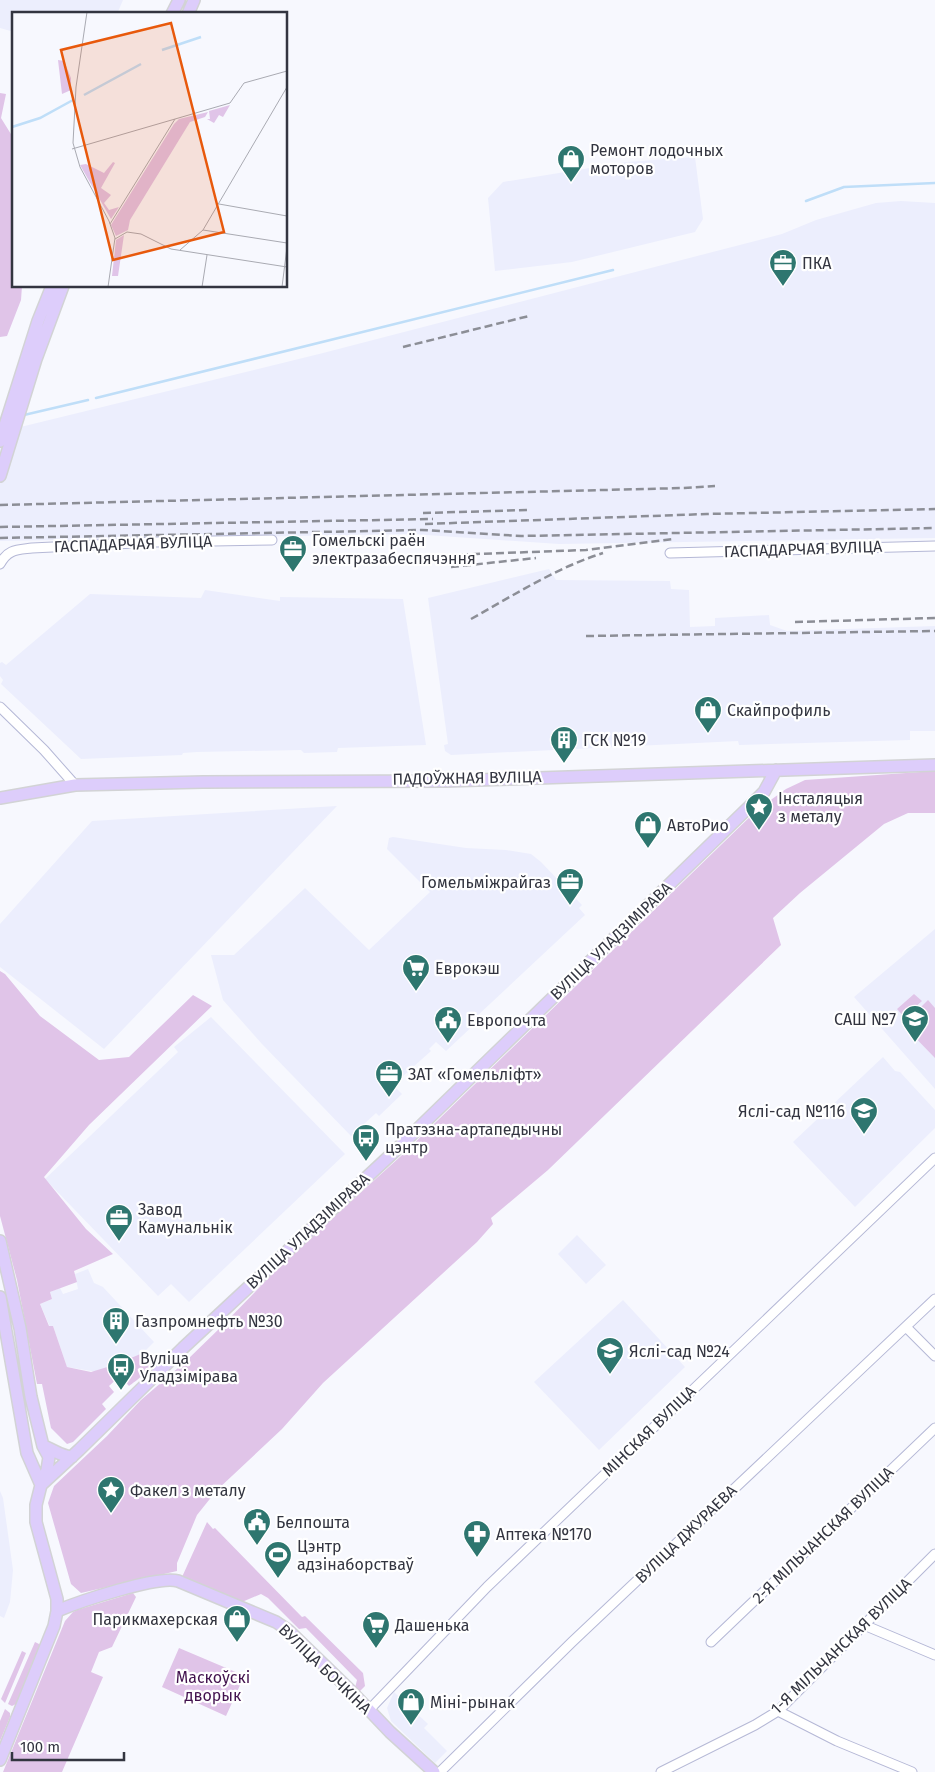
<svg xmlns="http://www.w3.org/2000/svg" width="935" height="1772" viewBox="0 0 935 1772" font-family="'Fira Sans',sans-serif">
<rect width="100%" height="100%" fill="#f7f8fe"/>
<path fill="#eceefd" d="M0,0H123L117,14H14V32L0,28Z
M695,157L703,219L695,232L572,262L495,271L488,198L503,182L627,162Z
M901,201L935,203V538L559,544L412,534L0,541V432L323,353L782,234L816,220L876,203Z
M549,569L556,580L670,581L671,589L689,590L690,627L715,626V618L769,615L770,625L787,631L935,626V731H910V740L739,745L738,741L451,755L445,751L444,745L448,744L428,598Z
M205,590L280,601V597L403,599L426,745L338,748L337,752L304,753L301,750L197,752L183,753L182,755L81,759L1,684L3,680L0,676V663L2,662L6,665L90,594L201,598Z
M337,806L104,1049L0,967V924L92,821Z
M393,837L466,848L506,850L531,854L541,862L582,905L579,908L585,915L476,1017L478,1021L446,1051L436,1042L429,1049L431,1051L393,1085L402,1094L379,1116L376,1113L351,1136L262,1044L223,1000L211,955H234L305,888L369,950L430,892L387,849L389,838Z
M935,929V1089L854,997Z
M211,1017L345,1154L189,1302L171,1284L158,1296L45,1179L178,1052L174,1047Z
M883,1057L895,1071L900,1072L935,1110V1128L855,1207L793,1142Z
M577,1235L606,1265L586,1284L558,1254Z
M88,1269L94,1283L103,1287L154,1342L143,1353L104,1373L67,1367L53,1326L50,1327L40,1304L52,1299L50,1292L60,1288L63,1294L78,1289L75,1274Z
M623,1300L685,1367L599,1450L534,1382Z
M0,1491L3,1498L13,1570L10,1602L4,1618L0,1616Z
M394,1692L428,1724L424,1728L447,1751L435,1763L391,1721L387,1708Z"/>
<path fill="#e0c4e8" d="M0,93L6,94L1,118L14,139V286H22L21,300L7,336L0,337Z
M935,771V813H908L884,824L800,893L773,918L781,945L548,1170L491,1218L493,1224L477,1242L323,1383L282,1429L217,1490L197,1515L177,1563V1571L81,1593L71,1584L48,1503L54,1486L107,1436L141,1400L185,1362L223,1325L283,1263L401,1156L758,809L786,789L805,780Z
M0,971L5,974L40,1016L99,1060L129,1057L193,995L212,1006L89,1125L44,1177L86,1229L113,1254L74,1271L77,1282L50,1292L52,1299L40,1304L49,1326H53L67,1367L91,1372L117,1364L145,1352C166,1360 138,1379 129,1386L120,1376L109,1386L114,1392L102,1404L106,1409L73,1442L67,1444L51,1428L42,1384H37L17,1280L0,1216Z
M914,994L922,1001L904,1017L897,1009Z
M928,1000L935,1008V1058L903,1025Z
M207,1522L213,1529L215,1528L302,1617L305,1616L363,1673L365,1686L360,1691L355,1688L357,1680L306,1628L299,1629L268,1598L261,1594L242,1602L182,1577Z
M133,1593L136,1597L112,1647L99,1652L91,1672L103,1677L62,1772H3L65,1621L73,1612L77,1610Z
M35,1642L39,1644V1647L18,1700L16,1704L12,1706L8,1704Z
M179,1648L238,1673L241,1683L226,1716L162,1687Z
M22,1651L26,1653L5,1703L1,1699Z
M5,1709L10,1713V1717L0,1741V1721Z"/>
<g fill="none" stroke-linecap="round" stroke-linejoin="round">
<path stroke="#bfdef8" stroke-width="2.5" d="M806,201L844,187L935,183
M96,398L613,270
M24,415L88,400"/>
<defs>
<path id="minor" d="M670,553L935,546
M0,564C8,549 17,550 32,548L156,542L272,540
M0,707L44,750L75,785
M906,1327L935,1356
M864,1625L935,1655
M711,1642L935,1428
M369,1710L487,1587L935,1158
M778,1711L837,1741L912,1772
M440,1772L572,1642L935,1299
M661,1772L755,1725L778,1711L935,1554"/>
<path id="major" d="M172,14L179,0
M188,14L194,0
M0,441L38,321L52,286
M0,476L36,359L63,286
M0,798L75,785L203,782L446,781L935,765
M0,1241L20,1328L31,1397L43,1446L49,1457L47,1470L41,1485L36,1505V1522L57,1599V1611L54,1626L0,1760
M0,1297L27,1453L41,1485
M43,1446C53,1449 60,1456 72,1457
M41,1485L79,1450L183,1348L396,1150L751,805L764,792L776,770
M57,1611C78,1602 158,1575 178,1581L276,1622L288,1630L351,1691L390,1732L434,1772"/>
</defs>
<use href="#minor" stroke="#b5b8d6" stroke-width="11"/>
<use href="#major" stroke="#d2d3d5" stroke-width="14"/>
<use href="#minor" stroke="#fff" stroke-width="9"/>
<use href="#major" stroke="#ddcdfb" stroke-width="11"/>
<path stroke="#8c8e96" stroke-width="2.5" stroke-dasharray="8 4" stroke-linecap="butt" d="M403,347L529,316
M0,505L684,488L715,486
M423,513L528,510
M425,524L707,514L935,509
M0,527L433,519
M0,538L422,530L521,536L935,528
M448,555L586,550L673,539
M451,567L536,558
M471,619C514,595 556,568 603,553
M795,622L935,618
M586,636L935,631"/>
</g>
<defs>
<symbol id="shop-pin" viewBox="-11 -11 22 30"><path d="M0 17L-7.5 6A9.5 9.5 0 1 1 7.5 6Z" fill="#2e766f" stroke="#fff"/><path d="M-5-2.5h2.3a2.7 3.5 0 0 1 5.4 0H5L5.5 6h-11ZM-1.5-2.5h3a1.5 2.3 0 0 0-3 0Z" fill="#fff"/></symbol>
<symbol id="office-pin" viewBox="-11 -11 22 30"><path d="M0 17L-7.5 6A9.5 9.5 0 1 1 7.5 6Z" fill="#2e766f" stroke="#fff"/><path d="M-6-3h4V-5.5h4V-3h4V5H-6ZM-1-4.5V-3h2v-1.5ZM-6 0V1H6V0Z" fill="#fff"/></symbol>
<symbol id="building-pin" viewBox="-11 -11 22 30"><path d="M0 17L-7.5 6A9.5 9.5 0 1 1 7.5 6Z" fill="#2e766f" stroke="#fff"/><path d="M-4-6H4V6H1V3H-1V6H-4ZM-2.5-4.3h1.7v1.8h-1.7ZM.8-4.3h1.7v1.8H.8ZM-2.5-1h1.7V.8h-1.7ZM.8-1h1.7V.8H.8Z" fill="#fff"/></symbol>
<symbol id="sight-pin" viewBox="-11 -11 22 30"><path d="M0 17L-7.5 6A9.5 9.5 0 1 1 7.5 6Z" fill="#2e766f" stroke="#fff"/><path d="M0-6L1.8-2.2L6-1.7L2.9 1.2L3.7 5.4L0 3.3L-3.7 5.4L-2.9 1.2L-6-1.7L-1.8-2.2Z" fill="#fff"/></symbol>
<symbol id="supermarket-pin" viewBox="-11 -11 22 30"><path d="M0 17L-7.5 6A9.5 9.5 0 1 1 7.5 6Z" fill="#2e766f" stroke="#fff"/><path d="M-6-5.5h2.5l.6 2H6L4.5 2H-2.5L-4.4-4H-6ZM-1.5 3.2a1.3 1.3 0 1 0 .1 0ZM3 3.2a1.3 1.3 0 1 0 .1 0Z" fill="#fff"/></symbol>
<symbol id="school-pin" viewBox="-11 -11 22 30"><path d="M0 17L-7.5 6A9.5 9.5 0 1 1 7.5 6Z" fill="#2e766f" stroke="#fff"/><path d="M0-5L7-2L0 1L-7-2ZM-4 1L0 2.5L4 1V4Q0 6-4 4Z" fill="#fff"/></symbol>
<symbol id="civic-pin" viewBox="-11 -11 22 30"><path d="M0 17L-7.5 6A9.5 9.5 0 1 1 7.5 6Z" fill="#2e766f" stroke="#fff"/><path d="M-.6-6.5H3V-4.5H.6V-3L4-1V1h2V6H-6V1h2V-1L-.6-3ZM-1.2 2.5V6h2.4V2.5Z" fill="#fff"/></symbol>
<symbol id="bus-pin" viewBox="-11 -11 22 30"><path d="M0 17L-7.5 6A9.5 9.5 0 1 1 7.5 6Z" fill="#2e766f" stroke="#fff"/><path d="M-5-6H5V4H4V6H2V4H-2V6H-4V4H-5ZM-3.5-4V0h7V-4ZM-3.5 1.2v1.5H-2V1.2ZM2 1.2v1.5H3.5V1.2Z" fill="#fff"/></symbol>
<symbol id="pharmacy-pin" viewBox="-11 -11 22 30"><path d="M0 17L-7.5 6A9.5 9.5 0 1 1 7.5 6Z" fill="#2e766f" stroke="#fff"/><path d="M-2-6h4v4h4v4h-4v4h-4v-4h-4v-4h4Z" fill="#fff"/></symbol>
<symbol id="stadium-pin" viewBox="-11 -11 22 30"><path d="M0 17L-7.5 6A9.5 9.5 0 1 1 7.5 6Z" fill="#2e766f" stroke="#fff"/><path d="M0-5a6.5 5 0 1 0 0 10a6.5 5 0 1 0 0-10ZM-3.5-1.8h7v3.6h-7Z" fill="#fff"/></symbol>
</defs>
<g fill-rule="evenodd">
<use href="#shop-pin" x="555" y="143" width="32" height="43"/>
<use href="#office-pin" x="767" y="247" width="32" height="43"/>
<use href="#office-pin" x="277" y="533" width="32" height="43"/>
<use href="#shop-pin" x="692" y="694" width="32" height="43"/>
<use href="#building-pin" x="548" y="724" width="32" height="43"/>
<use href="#sight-pin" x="743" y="791" width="32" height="43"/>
<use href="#shop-pin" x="632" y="809" width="32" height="43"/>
<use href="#office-pin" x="554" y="866" width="32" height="43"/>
<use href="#supermarket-pin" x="400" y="952" width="32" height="43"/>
<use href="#school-pin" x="899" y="1003" width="32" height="43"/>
<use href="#civic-pin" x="432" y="1004" width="32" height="43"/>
<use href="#office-pin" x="373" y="1058" width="32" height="43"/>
<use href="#school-pin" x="848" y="1095" width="32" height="43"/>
<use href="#bus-pin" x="350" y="1122" width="32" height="43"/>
<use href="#office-pin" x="103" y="1202" width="32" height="43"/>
<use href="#building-pin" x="100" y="1305" width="32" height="43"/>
<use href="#school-pin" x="594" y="1335" width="32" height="43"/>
<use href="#bus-pin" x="105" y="1351" width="32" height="43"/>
<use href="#sight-pin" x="95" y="1474" width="32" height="43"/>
<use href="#civic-pin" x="241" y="1506" width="32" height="43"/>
<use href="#pharmacy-pin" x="461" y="1518" width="32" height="43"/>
<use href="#stadium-pin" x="262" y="1539" width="32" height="43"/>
<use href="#shop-pin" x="221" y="1603" width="32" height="43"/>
<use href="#supermarket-pin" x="360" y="1609" width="32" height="43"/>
<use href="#shop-pin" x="395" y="1686" width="32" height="43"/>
</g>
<g text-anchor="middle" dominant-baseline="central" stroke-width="4.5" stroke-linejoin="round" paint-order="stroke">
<g font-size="16" fill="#333540" stroke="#fff" text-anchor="start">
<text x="590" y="150">Ремонт лодочных<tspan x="590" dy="18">моторов</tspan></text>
<text x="802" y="263">ПКА</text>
<text x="312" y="540">Гомельскі раён<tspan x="312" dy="18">электразабеспячэння</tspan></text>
<text x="727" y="710">Скайпрофиль</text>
<text x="583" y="740">ГСК №19</text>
<text x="778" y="798">Інсталяцыя<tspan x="778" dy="18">з металу</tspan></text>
<text x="667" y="825">АвтоРио</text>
<text x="551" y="882" text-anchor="end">Гомельміжрайгаз</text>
<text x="435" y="968">Еврокэш</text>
<text x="896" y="1019" text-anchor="end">САШ №7</text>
<text x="467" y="1020">Европочта</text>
<text x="408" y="1074">ЗАТ «Гомельліфт»</text>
<text x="845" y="1111" text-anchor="end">Яслі-сад №116</text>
<text x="385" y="1129">Пратэзна-артапедычны<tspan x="385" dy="18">цэнтр</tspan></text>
<text x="138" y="1209">Завод<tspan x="138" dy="18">Камунальнік</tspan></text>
<text x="135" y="1321">Газпромнефть №30</text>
<text x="629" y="1351">Яслі-сад №24</text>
<text x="140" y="1358">Вуліца<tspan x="140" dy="18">Уладзімірава</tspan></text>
<text x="130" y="1490">Факел з металу</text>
<text x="276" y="1522">Белпошта</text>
<text x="496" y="1534">Аптека №170</text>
<text x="297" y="1546">Цэнтр<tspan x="297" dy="18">адзінаборстваў</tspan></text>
<text x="218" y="1619" text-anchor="end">Парикмахерская</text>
<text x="395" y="1625">Дашенька</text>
<text x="430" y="1702">Міні-рынак</text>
</g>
<g font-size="16" fill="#333540" stroke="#fff">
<text transform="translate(133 544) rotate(-2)">ГАСПАДАРЧАЯ ВУЛІЦА</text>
<text transform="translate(803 549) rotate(-2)">ГАСПАДАРЧАЯ ВУЛІЦА</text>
<text transform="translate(467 778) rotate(-1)">ПАДОЎЖНАЯ ВУЛІЦА</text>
<text transform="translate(611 941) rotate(-44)">ВУЛІЦА УЛАДЗІМІРАВА</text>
<text transform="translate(308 1231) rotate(-43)">ВУЛІЦА УЛАДЗІМІРАВА</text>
<text transform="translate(649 1431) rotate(-44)">МІНСКАЯ ВУЛІЦА</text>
<text transform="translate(686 1534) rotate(-44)">ВУЛІЦА ДЖУРАЕВА</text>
<text transform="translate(823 1535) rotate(-44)">2-Я МІЛЬЧАНСКАЯ ВУЛІЦА</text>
<text transform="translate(841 1646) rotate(-44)">1-Я МІЛЬЧАНСКАЯ ВУЛІЦА</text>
<text transform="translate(325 1669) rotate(44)">ВУЛІЦА БОЧКІНА</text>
</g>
<g font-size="16" fill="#42124e" stroke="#fff">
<text x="213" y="1677">Маскоўскі<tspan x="213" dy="18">дворык</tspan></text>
</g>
</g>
<g transform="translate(12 12)">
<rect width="275" height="275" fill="#f7f8fe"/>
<path d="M46,48L52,49L59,66V78L50,82ZM218,93L211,105L207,103L202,111L195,107H198L197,99ZM196,100L193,105L178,110L118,208L116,218L104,224L99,213L162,112L167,107ZM101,150L103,151L89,176L99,183L92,191L97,198L107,195L99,207L68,153L74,152L92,161ZM112,223L106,264H100L104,228Z" fill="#e0c4e8"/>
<path fill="none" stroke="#bfdef8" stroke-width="2.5" d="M150,38L189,25M72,83L129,52M0,115L28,106L61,88"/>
<path fill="none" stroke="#a9aab2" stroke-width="1" d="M75,0L64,75L61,131L68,155L97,209L103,226L96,275M60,137L218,91L232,71L275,59M207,192L275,204M98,212L163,107M191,218L275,231M103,227L115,220L129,222L159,237L275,255M168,238L191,218L275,75M190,275L195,243M270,275L275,235"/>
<path fill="#e8590c" fill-opacity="0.15" stroke="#e8590c" stroke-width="2.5" d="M159,11L212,220L101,248L49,38Z"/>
<rect width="275" height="275" fill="none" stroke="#333540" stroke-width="2.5"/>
</g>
<path d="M12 1752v8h112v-8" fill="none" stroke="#333540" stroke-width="2.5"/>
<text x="20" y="1752" font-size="15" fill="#333540" stroke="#ffffff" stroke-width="4" paint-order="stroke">100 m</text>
</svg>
